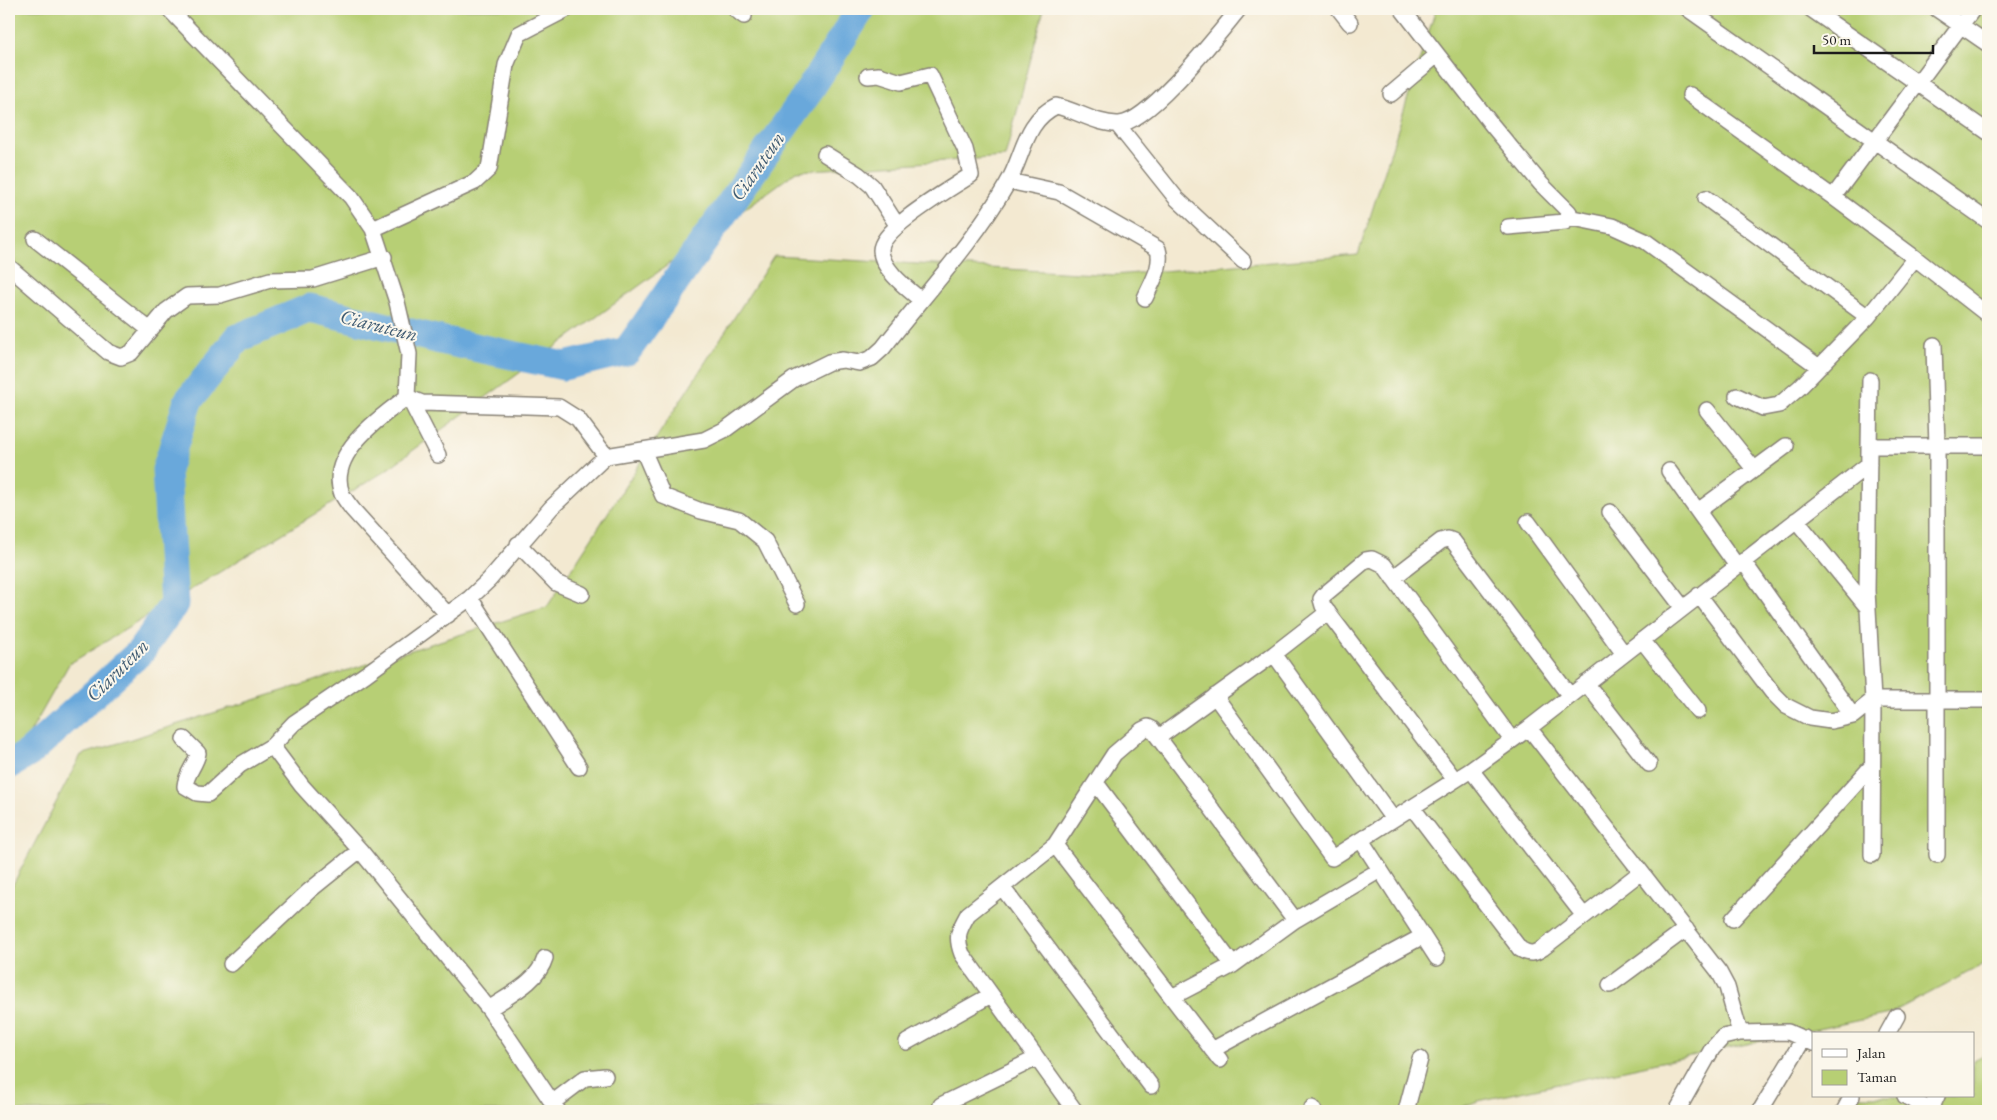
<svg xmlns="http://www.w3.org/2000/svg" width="1997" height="1120" viewBox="0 0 1997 1120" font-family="'EB Garamond',serif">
<rect width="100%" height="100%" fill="#fbf7ec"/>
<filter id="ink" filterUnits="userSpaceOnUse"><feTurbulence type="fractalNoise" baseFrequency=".02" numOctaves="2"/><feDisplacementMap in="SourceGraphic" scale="10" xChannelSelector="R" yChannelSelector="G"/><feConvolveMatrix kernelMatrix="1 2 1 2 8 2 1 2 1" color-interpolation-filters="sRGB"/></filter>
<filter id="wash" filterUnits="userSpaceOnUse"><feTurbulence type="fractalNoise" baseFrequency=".0096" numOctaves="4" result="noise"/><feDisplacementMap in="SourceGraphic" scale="20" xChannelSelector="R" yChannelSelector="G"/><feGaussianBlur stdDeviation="1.12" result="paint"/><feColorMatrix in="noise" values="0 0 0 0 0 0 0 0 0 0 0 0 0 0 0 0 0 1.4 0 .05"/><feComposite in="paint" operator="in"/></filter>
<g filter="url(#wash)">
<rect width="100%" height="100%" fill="#f3e9d1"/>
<path fill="#b7cf74" stroke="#6a7648" d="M9,9H1044L1005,157L797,171L382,473L69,664L9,770Z
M1436,9H1988V962L1889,1014L1478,1101L1451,1111H9V892L81,755L547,607L774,256L1114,275L1358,255Z
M1988,1052V1111H1803L1859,1096H1973V1060Z"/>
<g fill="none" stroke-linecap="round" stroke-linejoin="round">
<path stroke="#69a8db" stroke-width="29" d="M9,765L29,753L140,652L174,604L166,470L188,401L238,338L310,308L436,339L564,366L627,351L805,97L861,9"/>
</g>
</g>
<g filter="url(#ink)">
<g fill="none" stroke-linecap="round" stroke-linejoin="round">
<defs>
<path id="minor" d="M169,9L351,197L373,229L397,302L409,354L407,397L422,403L559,407L578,419L606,456
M735,9L744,16
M1339,9L1350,23
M1402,9L1492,125L1541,184L1569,212L1565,222L1508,227
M1688,9L1988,221
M1811,9L1988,132
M1937,9L1988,44
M868,76L879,75L901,82L930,75L965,149L971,175C952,188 881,228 881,250C881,269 908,289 921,300
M1391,94L1437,55
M1690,95L1833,197
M1117,124L1176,198L1243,261
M825,154L859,175L872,186L897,225
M1009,181L1059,192L1158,249C1163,266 1152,282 1145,298
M1706,198L1868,317
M1568,217L1612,226L1645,241L1819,367
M373,229L475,182L489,169L506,65L519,34L567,9
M35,239L150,330
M1915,258L1988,315
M9,267L108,352L121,357L131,353L166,311L187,296L220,295L270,280L313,279L384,257
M1934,345L1937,447V855
M1870,380L1867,591L1873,700L1872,855
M1737,396L1763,408L1779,405L1800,387L1868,317L1915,258L1833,197L1973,9
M407,397C380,417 326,455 342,494C345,500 350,506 353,510L448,615
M410,400L438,455
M1707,410L1754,469
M1869,446H1988
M643,450L663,496L701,511L739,520L765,541L797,604
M1669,471L1737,566
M1698,511L1786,446
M1610,512L1683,608
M1796,520L1868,608
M1528,522L1624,654
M518,544L556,583L582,594
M1743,561L1853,716
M1393,578L1441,541L1448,539L1453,541L1570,696
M1699,595L1772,692L1786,706L1810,718L1831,721L1853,716L1873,700H1988
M470,598L579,767
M1642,640L1698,711
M1274,654L1393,819
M1586,683L1649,764
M1215,696L1332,858L1471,770L1529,728L1869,464
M1529,728L1719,972L1727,987L1740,1033
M1159,737L1274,654L1328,612
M184,739L198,753C196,765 186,773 185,786L197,793L208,794L240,765L272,746
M1471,770L1584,916
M1455,780L1323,606L1321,599L1324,595L1366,560L1372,559L1384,565L1512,740
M1096,783L1233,965
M1412,807L1520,949C1530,955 1534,954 1543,948L1641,872
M1361,840L1437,958
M1055,845L1220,1060
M1002,887L1151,1086
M1733,919L1872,766
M231,964L309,891L360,850
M1610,985L1686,929
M1172,997L1233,965L1295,920L1380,870
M489,1009C509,995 538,982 545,958
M1887,1034L1897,1016
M907,1042L991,995
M1212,1050L1423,936
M1905,1096L1930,1110
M552,1103L585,1078L605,1076
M941,1105L1037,1058
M1312,1108L1314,1111
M558,1111L489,1009L360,850L302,786L272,746L294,723L366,674L470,598L489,580L551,508L606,456L704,440L726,429L794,379L829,362L843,360L859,363L872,358L883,348C925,294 973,243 1007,184C1024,156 1024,121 1056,106C1076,110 1098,125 1119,124C1150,122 1218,34 1239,9
M1075,1111L962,954C955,936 959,930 968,914L1055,845L1114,754L1142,730L1148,727L1152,729L1295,920
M1406,1111L1420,1059
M1677,1111L1712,1049L1723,1037L1740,1033L1788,1032L1813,1043
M1760,1111L1804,1038
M1844,1111L1852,1096
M1930,1111L1937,1096"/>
</defs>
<use href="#minor" stroke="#888276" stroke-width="18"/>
<use href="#minor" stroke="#fff" stroke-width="15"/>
</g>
</g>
<g text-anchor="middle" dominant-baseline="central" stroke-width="4" stroke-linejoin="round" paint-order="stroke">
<g font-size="20" font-style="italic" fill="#3f5b72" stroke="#fbf7ec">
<text transform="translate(757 166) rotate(-55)">Ciaruteun</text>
<text transform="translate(379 325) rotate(14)">Ciaruteun</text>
<text transform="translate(117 670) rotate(-45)">Ciaruteun</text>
</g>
</g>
<rect width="1997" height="1120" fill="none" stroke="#fbf7ec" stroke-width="30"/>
<rect x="1812" y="1032" width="162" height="65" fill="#fbf7ec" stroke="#a29f99"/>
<rect x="1822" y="1049" width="25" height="8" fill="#ffffff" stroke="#a29f99"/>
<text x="1857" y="1058" font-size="15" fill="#1c1c1c">Jalan</text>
<rect x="1822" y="1070" width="25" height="15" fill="#b7cf74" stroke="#a29f99"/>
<text x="1857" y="1082" font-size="15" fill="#1c1c1c">Taman</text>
<path d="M1814 45v8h119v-8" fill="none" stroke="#1c1c1c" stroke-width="2.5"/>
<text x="1822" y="45" font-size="15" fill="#1c1c1c" stroke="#fbf7ec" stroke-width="4" paint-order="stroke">50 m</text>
</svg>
